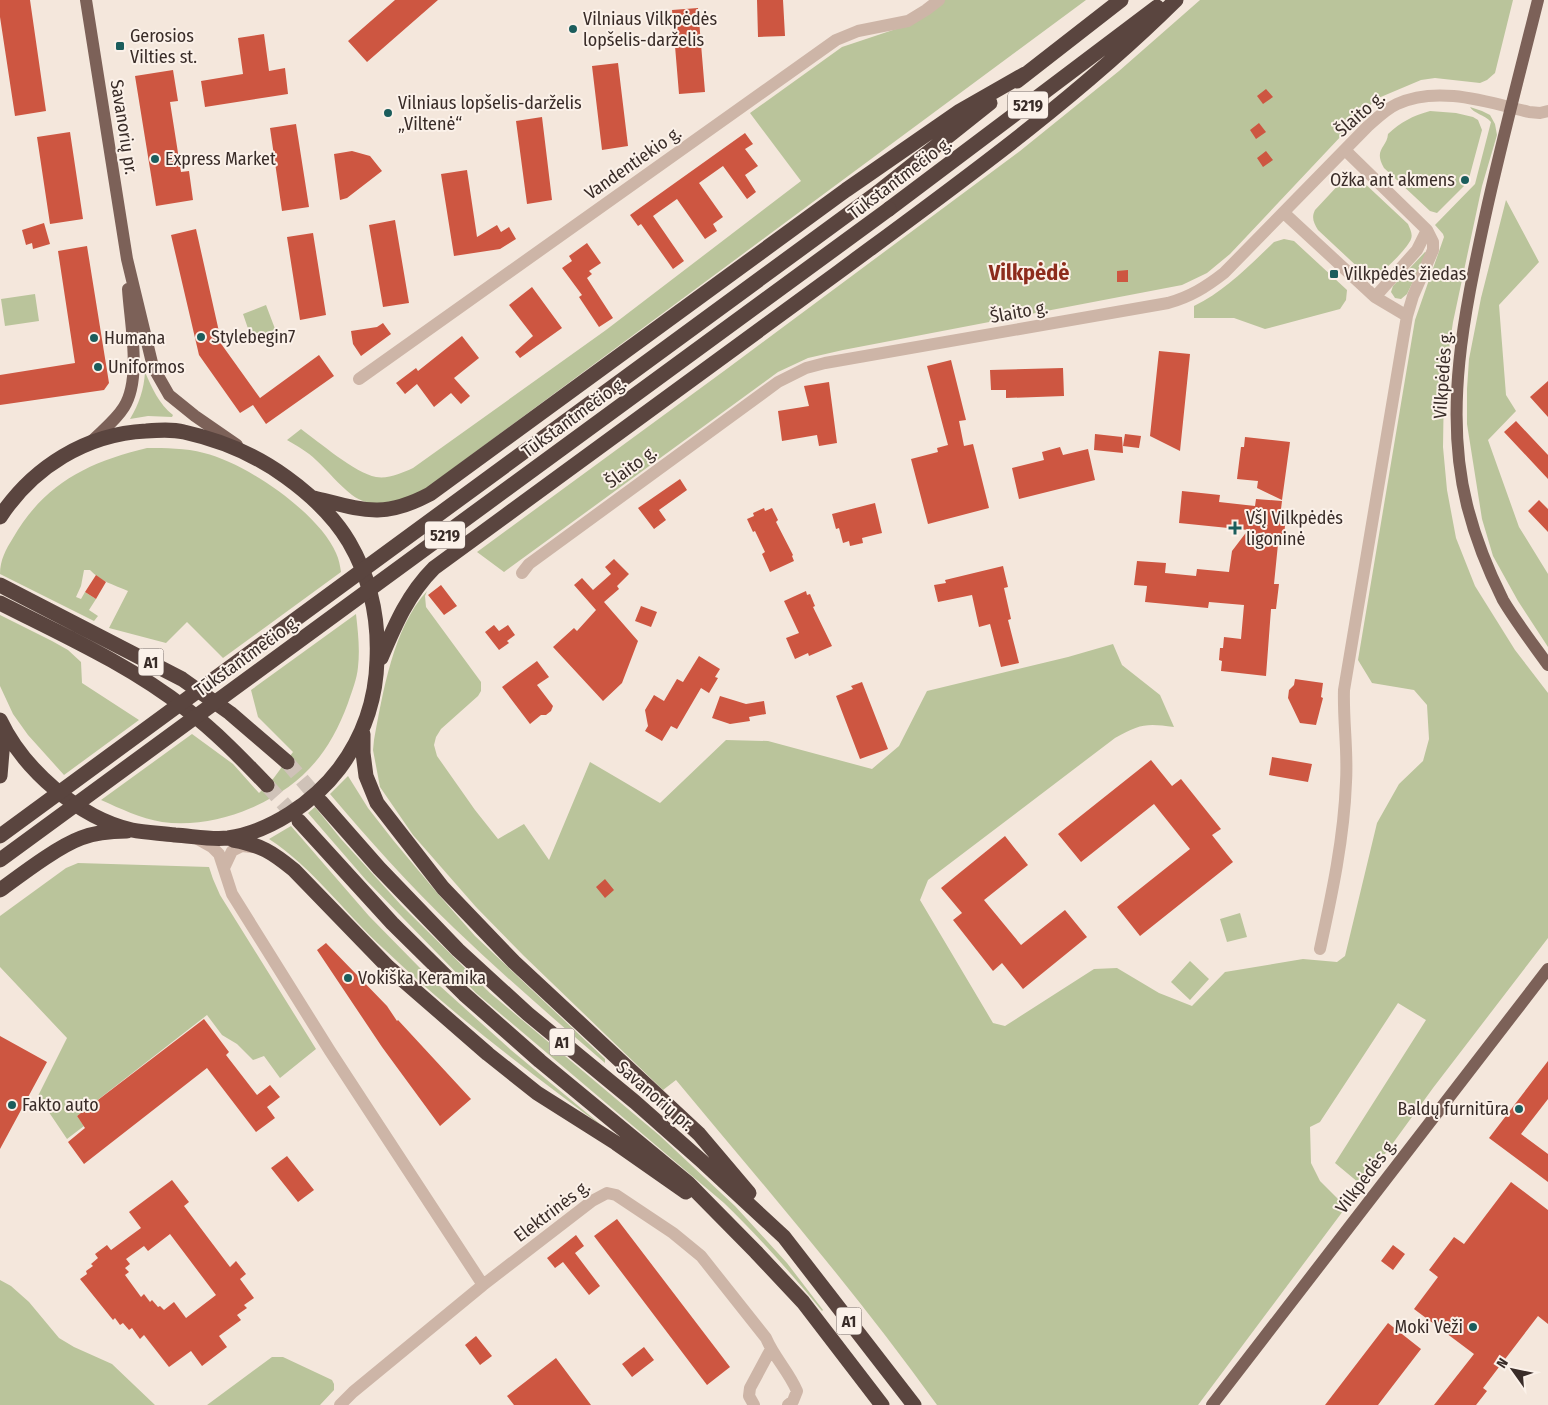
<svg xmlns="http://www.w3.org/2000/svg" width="1548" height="1405" viewBox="0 0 1548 1405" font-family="'Fira Sans Condensed',sans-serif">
<rect width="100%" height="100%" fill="#f4e7dc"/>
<path fill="#bac49b" d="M943,0H1086L428,487C405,500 376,513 352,495C339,485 328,471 316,460C308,452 297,446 287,440L301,429C319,442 355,473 376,477C389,479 402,473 413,468L606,330L801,181L750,113L842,47L896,29Z
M1200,0H1513L1495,73L1487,80L1480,83L1435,78L1421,80L1376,99L1230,254L1207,273L1182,285L843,350L808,358L778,372L504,572L477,552L724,371L1020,151L1119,71Z
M1470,107L1482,111L1490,115L1495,124L1497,135L1482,186L1453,322L1444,383L1443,447L1447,490L1456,538L1475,586L1515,650L1548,693V938L1433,1088L1369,1176L1359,1183L1335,1163L1426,1020L1398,1003L1320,1122L1310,1127L1311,1163L1320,1181L1346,1207L1198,1405H937C856,1292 765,1187 676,1080L663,1090L524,956L476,907L413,835L380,787L373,750L374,740C383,692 393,628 427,591L425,596L426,607L481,682V691L478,696L441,729L436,737L434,745L437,756L475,810L498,839L524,824L549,860L590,762L660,803L726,740L768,741L872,769L899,746L927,691L1068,657L1113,644L1122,665L1160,695L1174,727C1146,723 1140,724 1115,738L928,880L920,900L993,1023L1005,1026L1094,969L1117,968L1159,993L1192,1006L1225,972L1303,959L1337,962L1345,956L1377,823L1399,784L1423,761L1429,739L1427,705L1414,690L1372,683L1358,660L1415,320L1444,237L1443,234L1435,225L1475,184L1491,122C1485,115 1473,113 1470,107Z
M1430,111L1456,113L1473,117L1478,120L1482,130L1468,182L1437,213L1430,211L1384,168C1373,149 1387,148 1388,134C1401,122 1412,116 1430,111Z
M1350,178L1361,180L1408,224C1410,229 1413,234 1411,239C1409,246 1386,270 1379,273C1374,275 1368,275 1364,273L1318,230C1314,223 1311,218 1315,210L1343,180Z
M1506,200L1539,262L1499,305L1506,395L1516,411L1488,440L1519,527L1548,574V647L1518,601L1493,556L1482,519L1467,424V389L1469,359L1481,298Z
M1284,239L1294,241L1347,290L1346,300L1340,309L1265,329L1234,318H1194V306C1225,291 1249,266 1274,242Z
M1425,252L1427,253L1407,294L1401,299L1395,298L1391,292L1393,286Z
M35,294L39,321L5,326L1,299Z
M266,305L277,334L253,343L243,314Z
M145,372C152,388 159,404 173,415L172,417L148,416L130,419C139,404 144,389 145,372Z
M147,448C166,448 185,448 204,453C246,463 319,513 336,553C339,559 340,566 341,572L223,658L187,622L166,643L109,628L128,591C114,585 100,581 90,570H84L81,586L76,597L81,599L85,592L96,599L89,610L98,616L94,621L0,574C0,560 6,549 13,538C44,484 88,462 147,448Z
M356,614C358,632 360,649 358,667C357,679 352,691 348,703C329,755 301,786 251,808C223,820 192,826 162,822C140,818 121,809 101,800L192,734L233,764L259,793L273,779L293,752L258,717L251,690Z
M0,615L52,641L68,650L81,662L82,683L139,720L64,775L28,735L13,714L0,686Z
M348,776L368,808L393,840L438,894L475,936L605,1059V1063C554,1019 503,975 454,928C410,886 369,840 330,794Z
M315,807L341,839L401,905L490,993L659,1135L735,1206L787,1263L823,1310L822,1311C791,1273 759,1237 724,1203L476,993L366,880L308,813Z
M291,826L369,916L420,968L511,1050L606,1129C529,1072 453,1015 384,949C345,913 313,868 269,839Z
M78,863L209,867L213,879L220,895L316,1049L280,1078L264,1056L253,1060L237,1044L222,1035L207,1015L77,1116L84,1126L67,1139L38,1096L67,1038L0,967V916L66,868Z
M1240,913L1247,937L1227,942L1220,919Z
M1190,961L1209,979L1190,1000L1171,982Z
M0,1280L11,1286L29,1302L59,1338L74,1347L112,1364L155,1405H0Z
M272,1357H283L332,1380L334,1384V1390L320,1405H207Z"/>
<path fill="#cd5641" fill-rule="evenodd" d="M0,0H30L46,111L15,116L0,17Z
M395,0H438L367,62L348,41Z
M757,0H783L785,36L758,37Z
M698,8L705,92L679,94L672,10Z
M264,34L269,71L285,68L288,94L205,107L201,81L243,74L238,38Z
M618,63L628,146L602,150L592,66Z
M173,70L178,101L170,102L181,172L189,171L193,200L156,206L135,76Z
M1266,89L1273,97L1263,104L1257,96Z
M542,117L552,200L527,204L516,121Z
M1259,123L1266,132L1256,139L1250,130Z
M296,124L309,207L282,211L270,128Z
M70,132L83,219L50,224L37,137Z
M745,133L753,144L745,149L758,166L745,175L756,192L747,199L723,166L699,183L723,217L713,224L717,231L705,239L677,199L653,216L684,261L673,269L641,224L638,226L630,215Z
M352,151L370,156L382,171L347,198L340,200L334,154Z
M1266,151L1273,160L1263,167L1257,158Z
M467,170L477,237L497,225L501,232L509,227L516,239L500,249L454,256L441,174Z
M395,220L409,303L383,307L369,225Z
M44,223L50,244L33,249L32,243L26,245L22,230Z
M196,229L222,345L260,398L319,355L334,376L266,424L253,405L240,413L199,355L171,235Z
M313,233L326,315L300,320L287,237Z
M587,243L601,263L589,271L592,274L587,278L613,318L599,327L579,297L582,295L562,268L572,261L569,256Z
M87,246L109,383L104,390L0,405V375L75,363L58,251Z
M1128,270V282H1117V271Z
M532,287L562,328L520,358L515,352L533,336L509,305Z
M383,323L391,334L361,356L353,344L351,331L377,327Z
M462,336L479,358L454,378L470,396L461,404L451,393L434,407L417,384L405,394L396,383L416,368L418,371Z
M1159,351L1190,354L1180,451L1150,436Z
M951,360L966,420L959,421L964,446L973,444L989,508L928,524L911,459L938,452L937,448L948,445L927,366Z
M1063,368L1064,396L1006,398V390H991L990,370Z
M1548,381V417L1530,397Z
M829,382L837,443L819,446L817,435L782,441L778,411L809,406L804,386Z
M1516,421L1548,455V479L1504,432Z
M1095,434L1122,437L1123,453L1094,450Z
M1125,434L1141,436L1139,448L1123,446Z
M1245,437L1290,442L1282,500L1257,488L1258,481L1237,479L1241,447H1244Z
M1060,447L1063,455L1088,449L1095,480L1019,499L1012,468L1044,460L1042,452Z
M680,479L687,490L659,510L666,520L654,529L638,508Z
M1182,491L1220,495L1219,502L1255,506L1256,499L1282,501L1281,509L1287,510L1284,534H1279L1274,584H1279L1276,609H1271L1266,676L1221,671L1222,661L1219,660L1220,648H1223L1224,637L1241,639L1244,605L1209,602L1208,608L1145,602L1147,586L1134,585L1137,561L1166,563L1165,573L1196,576L1197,569L1229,572L1232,551L1248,530L1179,523Z
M1539,500L1548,509V532L1528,511Z
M875,503L882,533L862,538L863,543L850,546L849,541L843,543L839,528L836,529L832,514Z
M764,508L765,511L772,508L778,520L776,522L793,555L792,556L794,561L770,572L762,554L765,552L755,531L753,532L747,519L754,516L753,513Z
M614,559L629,574L617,586L619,589L604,602L638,641L622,683L603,701L553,647L574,628L577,631L596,610L574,585L582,578L593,590L611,574L605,567Z
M1003,566L1008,587L1004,588L1011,619L1008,620L1019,663L1001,667L990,624L979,627L972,595L938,602L934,585L946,583L945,580Z
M96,575L106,582L96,599L85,592Z
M441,585L457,606L444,615L428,595Z
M806,591L807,595L810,594L815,606L813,607L832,646L809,656L808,653L795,659L786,638L799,633L784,601Z
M641,606L657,612L651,627L635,621Z
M494,625L499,631L508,625L515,635L507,641L509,643L499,650L485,632Z
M699,656L720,669L715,677L718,678L709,693L701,688L677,729L671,726L662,741L645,731L648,726L645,710L654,695L664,701L677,679L683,682Z
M537,661L549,677L537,685L553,706L551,711L546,715H541L530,724L502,687Z
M1295,679L1323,683L1321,697L1323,698L1316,725L1300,723L1288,698L1289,690L1294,685Z
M862,682L888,749L860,759L836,696L853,689L851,686Z
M720,696L746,704L764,701L766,714L749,717L750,721L730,724L712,718Z
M1272,757L1312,764L1308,782L1269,775Z
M1151,760L1172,786L1181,779L1221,829L1212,835L1233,862L1140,936L1117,907L1190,849L1154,804L1081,862L1058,834Z
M1005,836L1028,865L984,900L1021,945L1065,910L1087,937L1023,989L1002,963L993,971L953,920L962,913L941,888Z
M605,879L614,890L605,898L596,887Z
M326,943L387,1006L397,1021L398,1020L471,1099L440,1126L382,1047L317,950Z
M204,1019L229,1052L226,1055L257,1095L270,1085L280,1097L267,1107L275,1118L256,1132L207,1068L84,1164L68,1142L85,1128L77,1116Z
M0,1036L47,1062L0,1149Z
M1548,1061V1099L1521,1134L1548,1154V1182L1489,1138Z
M287,1156L314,1190L298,1202L271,1168Z
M172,1180L189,1202L184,1206L230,1267L236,1261L246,1274L240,1279L254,1298L244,1305L247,1308L237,1315L241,1320L219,1336L227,1347L202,1366L191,1351L169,1367L144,1335L140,1339L132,1328L129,1330L123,1323L120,1325L115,1318L113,1320L80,1279L87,1274L86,1271L93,1266L91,1264L98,1258L95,1254L107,1245L111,1250L141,1228L129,1212ZM170,1234L216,1295L186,1318L174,1302L164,1310L160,1306L158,1307L152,1300L150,1302L144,1294L141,1297L125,1275L129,1272L125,1268L130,1264L126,1259L144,1246L148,1251Z
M1511,1182L1548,1210V1324L1538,1316L1483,1388L1487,1391L1476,1405H1434L1474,1354L1414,1309L1438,1277L1429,1270L1454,1237L1464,1244Z
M617,1219L730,1367L707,1385L594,1236Z
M576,1235L584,1246L575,1253L600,1286L589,1295L563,1262L555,1268L547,1258Z
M1393,1245L1405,1254L1393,1270L1381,1261Z
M1388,1323L1421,1349L1378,1405H1325Z
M476,1336L492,1356L480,1365L465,1345Z
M644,1347L654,1360L632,1377L622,1364Z
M556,1358L591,1405H514L507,1396Z"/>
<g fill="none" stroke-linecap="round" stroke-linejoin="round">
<path stroke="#cfc2b8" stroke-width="15" stroke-dasharray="15 8" stroke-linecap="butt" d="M287,762L321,802
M267,785L299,821"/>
<path stroke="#cdb5a7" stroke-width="12" d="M1284,213L1375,297L1417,250L1427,230L1345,150
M1375,297L1407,316
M359,379L836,40L858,31L908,21L926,10L939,0
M522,573L529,564L778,382L806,368L825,363L1168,303C1190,297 1206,287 1224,273L1367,127C1377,118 1386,109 1397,104C1438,85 1487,102 1529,112L1540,113L1548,111
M196,838L212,847L219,854L232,894L330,1051L483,1285
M224,868L232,851L242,846L252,847
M1320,949C1332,894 1344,838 1346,782C1348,751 1343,721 1344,690L1407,316L1413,296L1433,250V242L1427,230
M340,1405L353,1392L483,1285L592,1201L607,1193L616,1195L673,1233L701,1256L766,1338C774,1357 789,1372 797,1391L793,1401L788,1405
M754,1405L749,1396L750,1388L771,1349"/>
<path stroke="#7c6158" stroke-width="12" d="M86,0L127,259L153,367L169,395L195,416L237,445
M1538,0C1520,72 1501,144 1485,217C1465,310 1443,410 1467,505C1475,537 1488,570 1503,600C1516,622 1533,644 1548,665
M92,441C103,430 116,420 124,407C142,378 130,323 128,289
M1212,1405L1548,969"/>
<path stroke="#5a453f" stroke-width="15" d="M1017,81L1121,0
M877,193L990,103
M889,209L1157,7
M314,498C363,510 383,519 430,494L846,190L960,111L1025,74
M0,517C33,467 86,434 146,431C159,430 172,429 184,432C220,440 256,455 286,477C311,495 333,515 349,542C370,578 379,618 377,660C376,699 363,737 339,769C314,802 270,832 228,838C211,840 192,836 175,835C161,833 146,833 132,830C79,818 23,769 0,720
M0,585L182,679L230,713L287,762
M0,603C63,635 130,665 186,709C216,732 241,758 267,785
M381,658C395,625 408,594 434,568C569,469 705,371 840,271C955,186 1074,101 1176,0
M363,734V753L366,776L377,803L443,888L514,962L699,1134L749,1193
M0,776L4,728
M321,802L379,868L458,950L528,1014L635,1102L704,1163L784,1237L914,1405
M299,821L392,923L464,994L540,1061L688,1183L756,1252L803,1302L882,1405
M233,840C261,845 272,852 294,870L388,967L488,1054L537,1093L616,1143L686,1192
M0,890C22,874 57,847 81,838C96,832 111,831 127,831"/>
<path stroke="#5a453f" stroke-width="15" d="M0,836L877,193
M0,860L889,209"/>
</g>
<g fill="#1b5d5c" stroke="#fbf1e9" stroke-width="2">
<circle cx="573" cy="29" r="5"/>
<rect x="115" y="41" width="10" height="10" rx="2.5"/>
<circle cx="388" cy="113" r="5"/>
<circle cx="155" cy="159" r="5"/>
<circle cx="1465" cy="180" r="5"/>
<rect x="1329" y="269" width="10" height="10" rx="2.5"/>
<circle cx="201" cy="337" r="5"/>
<circle cx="94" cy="338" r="5"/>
<circle cx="98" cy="367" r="5"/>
<path d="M1232.5 520.5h5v5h5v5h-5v5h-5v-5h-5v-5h5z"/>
<circle cx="348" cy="978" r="5"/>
<circle cx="12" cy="1105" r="5"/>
<circle cx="1519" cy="1109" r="5"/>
<circle cx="1473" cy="1327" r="5"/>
</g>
<g text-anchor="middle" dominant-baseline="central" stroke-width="4" stroke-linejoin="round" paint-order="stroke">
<g fill="#fbf1e9" stroke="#736762" stroke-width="1">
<rect x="1008" y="91.5" width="40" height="27" rx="4"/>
<rect x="425" y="521.5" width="40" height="27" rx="4"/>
<rect x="138.5" y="648.5" width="25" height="27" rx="4"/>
<rect x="549.5" y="1028.5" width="25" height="27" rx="4"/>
<rect x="836.5" y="1307.5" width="25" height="27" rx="4"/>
</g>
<g font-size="16" font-weight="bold" fill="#392c28">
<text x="1028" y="105">5219</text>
<text x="445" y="535">5219</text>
<text x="151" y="662">A1</text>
<text x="562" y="1042">A1</text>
<text x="849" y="1321">A1</text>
</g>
<g font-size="18" fill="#392c28" stroke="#fbf1e9" text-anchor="start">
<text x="583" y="19">Vilniaus Vilkpėdės<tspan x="583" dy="21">lopšelis-darželis</tspan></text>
<text x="130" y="36">Gerosios<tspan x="130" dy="21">Vilties st.</tspan></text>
<text x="398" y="103">Vilniaus lopšelis-darželis<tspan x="398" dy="21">„Viltenė“</tspan></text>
<text x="165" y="159">Express Market</text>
<text x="1455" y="180" text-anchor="end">Ožka ant akmens</text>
<text x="1344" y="274">Vilkpėdės žiedas</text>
<text x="211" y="337">Stylebegin7</text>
<text x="104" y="338">Humana</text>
<text x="108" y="367">Uniformos</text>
<text x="1246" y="518">VšĮ Vilkpėdės<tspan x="1246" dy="21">ligoninė</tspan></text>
<text x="358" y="978">Vokiška Keramika</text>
<text x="22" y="1105">Fakto auto</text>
<text x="1509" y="1109" text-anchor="end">Baldų furnitūra</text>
<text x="1463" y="1327" text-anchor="end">Moki Veži</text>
</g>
<g font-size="18" fill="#392c28" stroke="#fbf1e9">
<text transform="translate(1360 114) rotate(-41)">Šlaito g.</text>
<text transform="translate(124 127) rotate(81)">Savanorių pr.</text>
<text transform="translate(633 163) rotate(-35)">Vandentiekio g.</text>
<text transform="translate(900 178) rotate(-37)">Tūkstantmečio g.</text>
<text transform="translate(1019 312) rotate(-10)">Šlaito g.</text>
<text transform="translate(1443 375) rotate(-86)">Vilkpėdės g.</text>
<text transform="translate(574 417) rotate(-36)">Tūkstantmečio g.</text>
<text transform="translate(631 467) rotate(-36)">Šlaito g.</text>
<text transform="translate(247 656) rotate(-36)">Tūkstantmečio g.</text>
<text transform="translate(655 1096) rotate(41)">Savanorių pr.</text>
<text transform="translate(1366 1176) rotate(-53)">Vilkpėdės g.</text>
<text transform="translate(552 1211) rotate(-37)">Elektrinės g.</text>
</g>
<g font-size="22" font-weight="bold" fill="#8d2c1c" stroke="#fbf1e9">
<text x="1029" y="272">Vilkpėdė</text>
</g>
</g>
<g transform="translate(1513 1370) rotate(303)" stroke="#fbf1e9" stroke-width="4" paint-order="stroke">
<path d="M0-4L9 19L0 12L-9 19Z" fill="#392c28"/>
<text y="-8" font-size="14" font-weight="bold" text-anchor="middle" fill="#392c28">N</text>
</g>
</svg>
